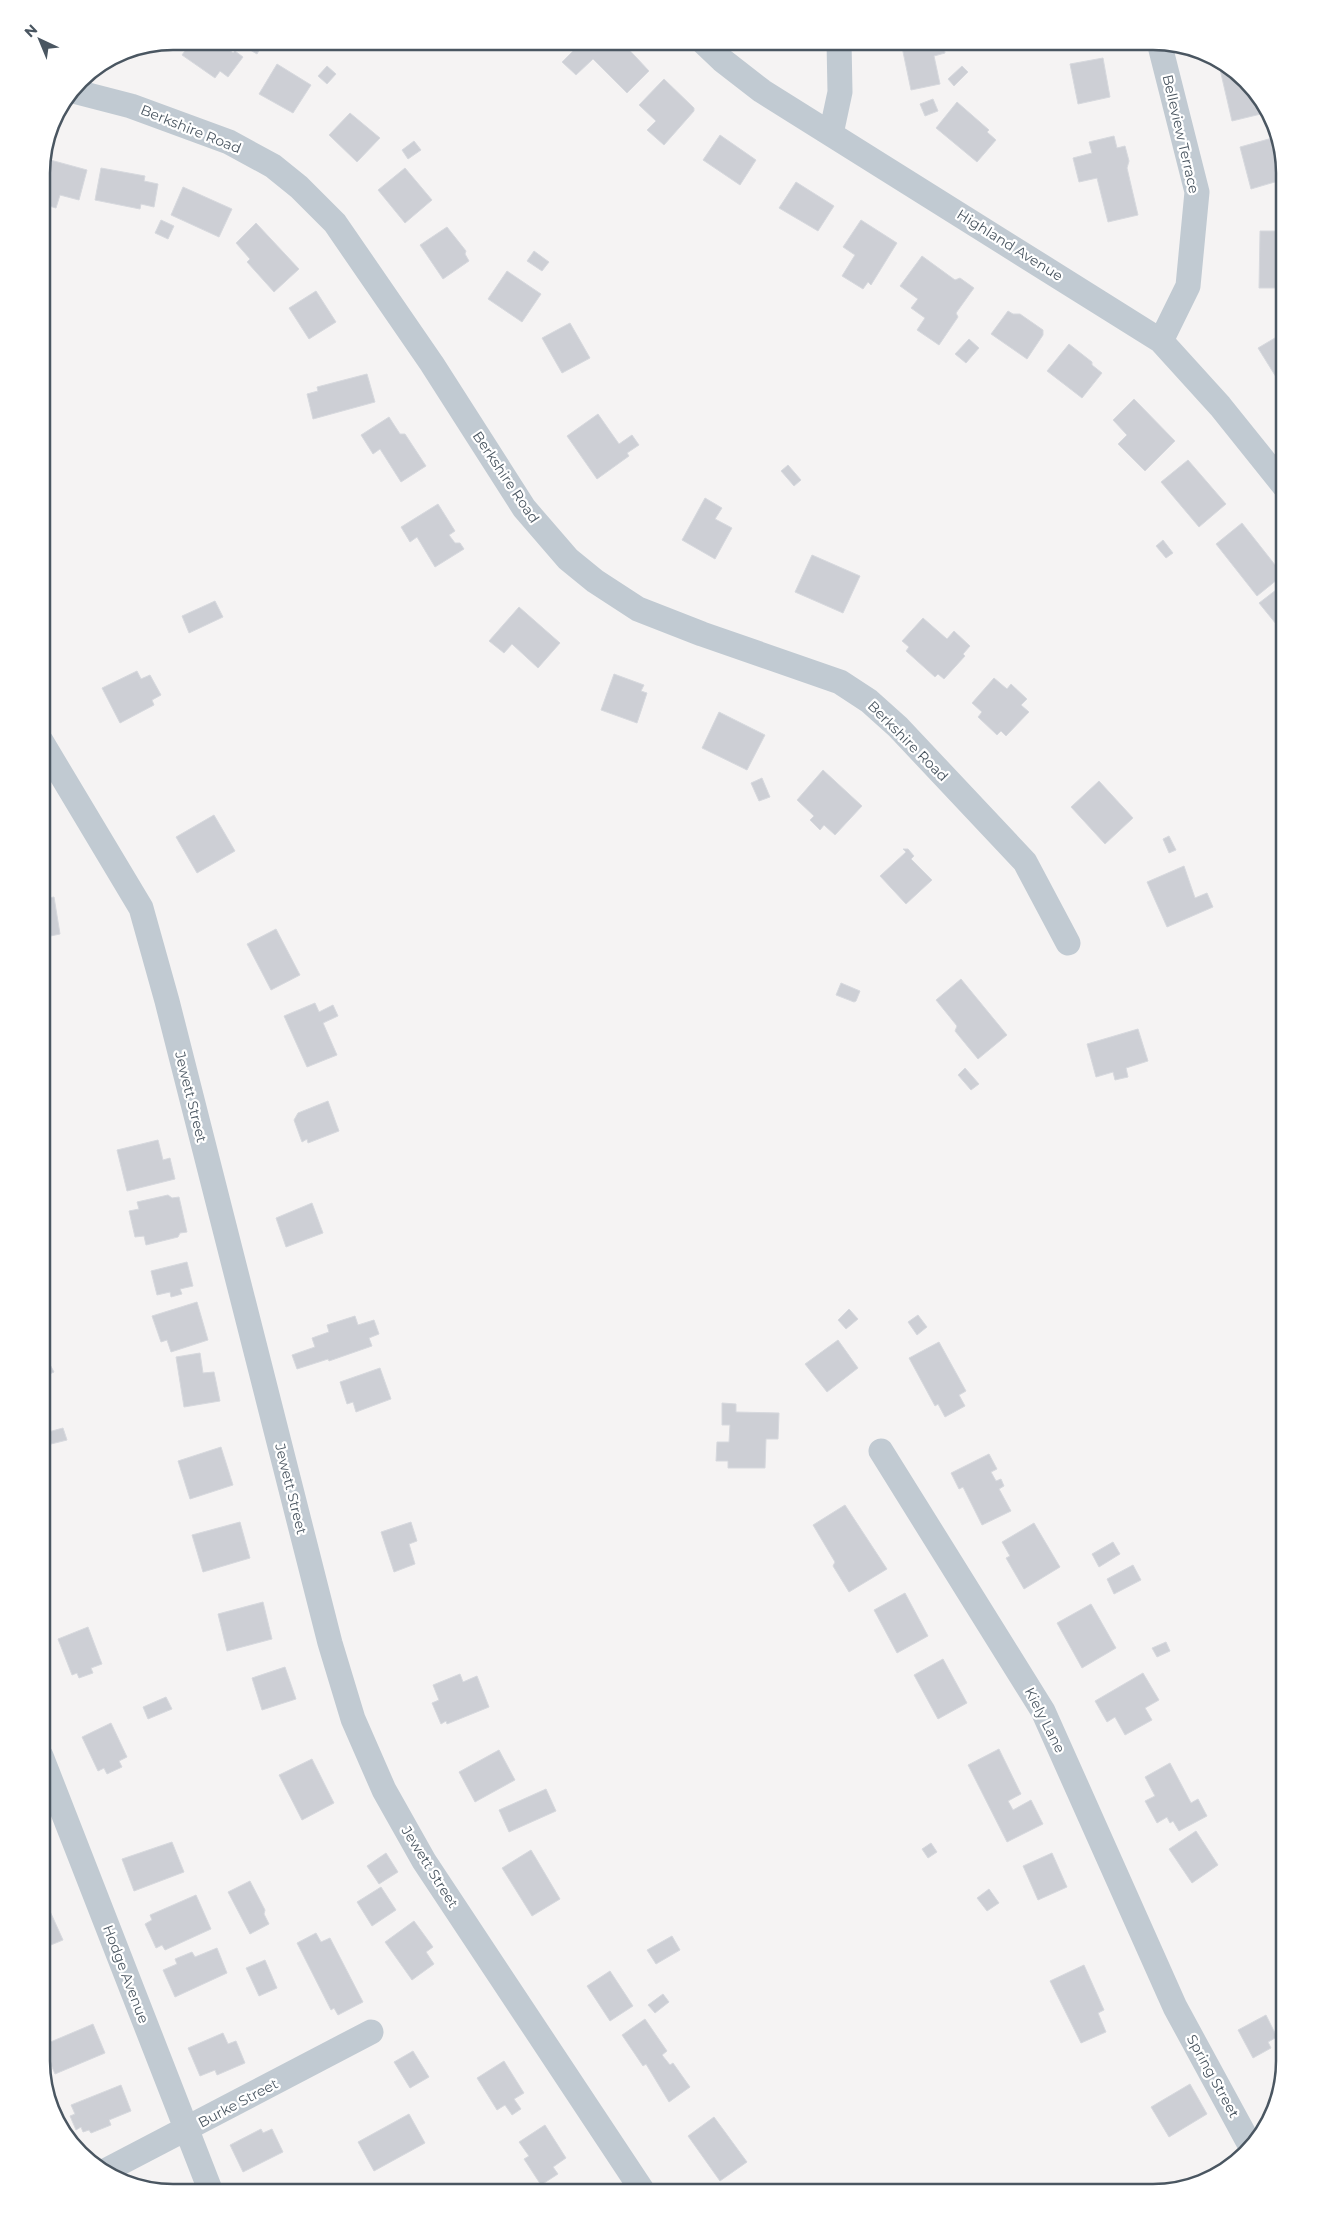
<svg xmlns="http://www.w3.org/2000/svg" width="1326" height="2234" viewBox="0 0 1326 2234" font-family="Montserrat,sans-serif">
<rect width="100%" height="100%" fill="#f5f3f3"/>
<path fill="#cdcfd5" stroke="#d7d9de" d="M192,41H219L233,53L235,51L243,57L228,77L220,71L215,78L182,55Z
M249,41L263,43L257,54L245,47Z
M543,41H560L551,49Z
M583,41H621L649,71L627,93L593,59L576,75L562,62Z
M927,41H943L945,53L934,56L940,84L911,90L902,47Z
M1103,58L1110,97L1078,104L1070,64Z
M277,64L311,85L293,113L259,94Z
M1227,64L1262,105L1265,113L1232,121L1219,65Z
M327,66L336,74L327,84L318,76Z
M962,66L968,72L954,86L948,79Z
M664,79L694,108V111L664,145L647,130L656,121L639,105Z
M933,99L938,111L925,116L920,104Z
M957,102L989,130L987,132L996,140L977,162L936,128Z
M350,113L380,138L357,162L329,135Z
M720,135L756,160L740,185L703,160Z
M1114,136L1117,148L1125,146L1129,161L1127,168L1138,215L1108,222L1097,178L1079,182L1073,158L1092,153L1089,142Z
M1276,137L1285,179L1251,189L1240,147Z
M414,141L421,150L408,159L402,150Z
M43,158L87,170L79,200L60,195L56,208L42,204Z
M101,168L145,176L144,181L158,184L154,207L141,204L140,209L95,200Z
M405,168L432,200L405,223L378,190Z
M796,182L834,206L818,231L779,208Z
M183,187L232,209L219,237L171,215Z
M161,220L174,226L168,239L155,233Z
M861,220L897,243L871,285L868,282L863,289L842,276L855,255L843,247Z
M256,223L299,269L274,292L247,262L250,259L236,243Z
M447,227L466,251L465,254L469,261L443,279L420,245Z
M1260,231H1285V288H1259Z
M534,251L549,262L542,271L527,261Z
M922,256L955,280L960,278L974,288L956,313L958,317L939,345L917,330L925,318L911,308L918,299L900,286Z
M507,271L541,294L522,322L488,299Z
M316,291L336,322L309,339L289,308Z
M1008,311L1013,314H1020L1043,330V335L1027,359L991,334Z
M570,323L590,358L562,373L542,338Z
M1285,332V382L1281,385L1258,348Z
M969,339L979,348L966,363L955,354Z
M1069,344L1092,362V365L1102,373L1082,398L1047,371Z
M367,374L375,402L313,419L307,394L318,391L317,387Z
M1134,399L1175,441L1145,471L1118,444L1127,435L1113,420Z
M598,414L619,444L632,435L639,445L627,453L629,456L597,479L567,436Z
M389,417L400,434H405L426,466L401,482L380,449L373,454L361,435Z
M1188,460L1226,504L1199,527L1161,482Z
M788,465L801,480L794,486L781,471Z
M705,498L722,508L715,519L732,528L715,559L682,540Z
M438,504L455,531L449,535L455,543H460L464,549L435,567L417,537L410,542L401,527Z
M1242,523L1283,575L1257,596L1216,544Z
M1163,540L1173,553L1166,558L1156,546Z
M812,555L860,576L843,613L795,592Z
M1285,583V635L1259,603Z
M215,601L223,617L189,633L182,616Z
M519,607L560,643L538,668L512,644L504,653L489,641Z
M923,618L947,639L954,631L970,646L963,654L965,656L944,679L938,674L935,677L906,651L909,647L902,641Z
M137,671L141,679L150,675L161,695L152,700L154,705L120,723L102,688Z
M614,674L644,685L641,691L647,693L637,723L601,710Z
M994,678L1007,689L1011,684L1027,699L1021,705L1029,712L1006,736L1001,731L997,735L978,717L982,712L972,703Z
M719,712L765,735L747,770L702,748Z
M823,770L862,806L835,835L824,825L820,830L810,820L814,816L797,800Z
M762,778L770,797L759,801L751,783Z
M1099,781L1133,818L1105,844L1071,807Z
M214,815L235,851L197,873L176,837Z
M1169,836L1176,850L1169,853L1163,839Z
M903,849H908L914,856L911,859L932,880L906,904L880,876L906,852Z
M1184,866L1195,898L1207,893L1213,907L1167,927L1147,882Z
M54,897L60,934L41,938V899Z
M276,929L300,975L271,990L247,944Z
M961,979L1007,1035L978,1059L955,1031L957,1026L936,1000Z
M841,983L860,991L856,1001L854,1002L836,995Z
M315,1003L319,1012L333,1005L338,1016L323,1023L337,1055L307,1067L284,1016Z
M1138,1029L1148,1061L1126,1068L1128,1077L1115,1080L1113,1072L1096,1077L1087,1044Z
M965,1068L979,1084L971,1090L958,1075Z
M328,1101L339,1131L308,1143L307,1139L302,1142L294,1120L298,1113Z
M158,1140L163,1160L170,1158L175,1179L127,1191L117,1150Z
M168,1195L172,1198L179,1197L187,1232L180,1233L178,1237L146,1245L144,1236L135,1237L129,1211L139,1209L137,1202Z
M312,1203L323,1233L286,1247L276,1218Z
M187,1262L193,1286L180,1289L182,1294L171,1297L170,1292L157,1295L151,1271Z
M197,1302L208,1340L171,1352L167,1340L161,1342L152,1316Z
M849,1309L858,1319L846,1329L838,1320Z
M918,1315L927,1327L917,1335L908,1322Z
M355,1316L358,1325L374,1320L379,1334L369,1338L372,1346L329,1361L328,1359L297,1369L292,1355L315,1347L312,1338L329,1332L327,1325Z
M838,1340L858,1368L827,1392L805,1364Z
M939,1342L966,1391L959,1395L965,1406L945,1417L938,1404L935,1406L909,1358Z
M41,1348L54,1372L41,1378Z
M200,1353L203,1373L214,1372L220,1401L184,1407L176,1357Z
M380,1368L391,1399L356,1412L353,1402L347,1404L340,1382Z
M722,1403L736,1404V1412L779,1413L778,1439H766L765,1468H728V1461H716L717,1442H729L730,1425H722Z
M63,1428L67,1440L43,1446L41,1434Z
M221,1447L233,1485L190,1499L178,1461Z
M989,1454L997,1469L991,1472L996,1481L1001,1479L1004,1486L999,1489L1011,1511L982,1525L963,1487L959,1489L951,1473Z
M845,1505L887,1569L849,1592L833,1566L835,1562L813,1525Z
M240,1522L250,1558L203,1572L192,1535Z
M411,1522L417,1541L409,1544L415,1564L394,1572L381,1532Z
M1034,1523L1060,1567L1024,1589L1006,1558L1010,1556L1002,1542Z
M1113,1542L1120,1554L1099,1567L1092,1554Z
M1133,1565L1141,1580L1114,1594L1107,1579Z
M905,1593L928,1636L897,1653L874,1610Z
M263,1602L272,1639L227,1651L218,1614Z
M1091,1604L1116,1648L1082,1668L1057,1623Z
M88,1627L102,1664L91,1668L93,1673L79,1678L77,1673L72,1675L58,1639Z
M1166,1642L1170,1651L1157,1657L1152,1648Z
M943,1659L967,1703L938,1719L914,1675Z
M285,1667L296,1699L262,1710L252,1678Z
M1143,1673L1159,1700L1145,1708L1152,1720L1125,1735L1115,1717L1107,1722L1095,1701Z
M460,1674L463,1682L477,1676L489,1707L447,1724L446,1721L441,1724L432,1703L439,1700L433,1685Z
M166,1697L172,1709L148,1719L143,1707Z
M111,1723L127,1757L119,1761L122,1767L107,1774L104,1768L98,1771L82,1737Z
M999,1749L1021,1794L1008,1801L1013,1810L1031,1800L1043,1824L1007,1842L968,1765Z
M499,1750L515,1780L475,1802L459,1772Z
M312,1759L334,1803L302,1820L279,1775Z
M1170,1763L1191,1803L1198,1799L1207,1816L1179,1831L1173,1821L1170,1823L1167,1817L1157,1823L1145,1801L1155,1796L1145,1777Z
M546,1789L556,1811L509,1832L499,1810Z
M1196,1831L1218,1865L1192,1883L1169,1849Z
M172,1842L184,1872L134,1891L122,1859Z
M931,1843L937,1852L928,1858L922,1849Z
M531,1850L560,1899L532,1916L502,1868Z
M386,1853L398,1872L379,1884L367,1866Z
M1052,1853L1067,1887L1038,1900L1023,1866Z
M250,1881L265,1910L264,1914L269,1924L250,1934L228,1892Z
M381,1887L396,1910L372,1926L357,1902Z
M989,1889L999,1903L987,1911L977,1898Z
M196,1895L211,1929L165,1950L162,1945L156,1948L145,1924L152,1920L150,1915Z
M49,1909L63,1940L41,1949V1913Z
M414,1921L433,1947L426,1952L434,1964L412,1980L385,1942Z
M316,1933L321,1942L330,1938L363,2002L338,2015L334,2008L331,2010L297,1943Z
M672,1936L680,1950L656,1964L647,1950Z
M217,1948L227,1973L175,1997L163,1970L177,1964L175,1959L192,1952L195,1957Z
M265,1960L277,1988L259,1996L246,1968Z
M1084,1965L1104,2010L1098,2013L1106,2032L1081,2043L1050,1981Z
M610,1971L633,2006L610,2021L587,1986Z
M663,1994L669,2002L655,2013L648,2005Z
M1266,2015L1277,2037L1268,2042L1271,2048L1253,2058L1238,2030Z
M645,2019L667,2051L662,2055L670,2065L673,2063L690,2087L669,2102L646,2064L643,2066L622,2035Z
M93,2024L105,2053L55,2074L47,2055L41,2057V2046Z
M223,2033L228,2044L236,2041L245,2063L217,2075L215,2070L200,2076L188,2048Z
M413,2051L429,2077L410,2088L394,2062Z
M504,2061L524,2093L514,2099L521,2109L512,2115L505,2105L497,2110L477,2078Z
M1190,2084L1207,2114L1169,2137L1151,2107Z
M121,2085L131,2111L109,2120L111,2125L91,2133L89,2130L83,2132L81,2127L76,2130L70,2116L75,2114L71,2105Z
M52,2107L61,2126L55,2119Z
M409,2114L425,2143L374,2171L358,2142Z
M714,2117L747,2162L720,2181L688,2136Z
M545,2125L566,2158L553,2167L558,2174L541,2185L524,2159L529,2156L519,2142Z
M261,2129L263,2133L272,2129L283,2152L243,2172L230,2145Z"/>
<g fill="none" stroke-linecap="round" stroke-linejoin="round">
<path stroke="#c1cad2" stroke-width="25" d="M702,41L722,60L762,91L1161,341L1220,406L1285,487
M1159,42L1197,192L1188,286L1161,341
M73,91L131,106L229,142L273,166L299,187L335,223L432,364L524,508L568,559L595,581L638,609L702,634L840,682L869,701L898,727L1025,862L1068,943
M831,134L840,92L839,41
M41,741L141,908L167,1001L330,1643L353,1719L384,1790L424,1861L644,2193
M881,1451L1043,1711L1175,2007L1250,2145
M41,1756L211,2192
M103,2172L371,2032"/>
</g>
<g text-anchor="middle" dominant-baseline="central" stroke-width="4.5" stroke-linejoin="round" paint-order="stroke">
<g font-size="14" fill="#4a5661" stroke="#fff">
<text transform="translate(191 129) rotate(22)">Berkshire Road</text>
<text transform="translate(1181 134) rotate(77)">Belleview Terrace</text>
<text transform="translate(1010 245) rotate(32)">Highland Avenue</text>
<text transform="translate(506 477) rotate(56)">Berkshire Road</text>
<text transform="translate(908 741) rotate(45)">Berkshire Road</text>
<text transform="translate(191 1097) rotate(76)">Jewett Street</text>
<text transform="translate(291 1489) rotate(76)">Jewett Street</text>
<text transform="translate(1045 1720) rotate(63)">Kiely Lane</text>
<text transform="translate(430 1867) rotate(58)">Jewett Street</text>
<text transform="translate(126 1974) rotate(69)">Hodge Avenue</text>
<text transform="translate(1213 2076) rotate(61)">Spring Street</text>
<text transform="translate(238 2103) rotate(-28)">Burke Street</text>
</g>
</g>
<path d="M0 0H1326V2234H0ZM173 50H1153A123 123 0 0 1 1276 173V2061A123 123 0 0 1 1153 2184H173A123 123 0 0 1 50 2061V173A123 123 0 0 1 173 50Z" fill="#fff" fill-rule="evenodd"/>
<path fill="none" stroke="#4a5661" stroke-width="2.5" d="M173 50H1153A123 123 0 0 1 1276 173V2061A123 123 0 0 1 1153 2184H173A123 123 0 0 1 50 2061V173A123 123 0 0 1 173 50Z"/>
<g transform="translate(40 40) rotate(316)" stroke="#ffffff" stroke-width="4" paint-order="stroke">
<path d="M0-4L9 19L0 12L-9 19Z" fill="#4a5661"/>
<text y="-8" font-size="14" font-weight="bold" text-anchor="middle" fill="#4a5661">N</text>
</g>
</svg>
